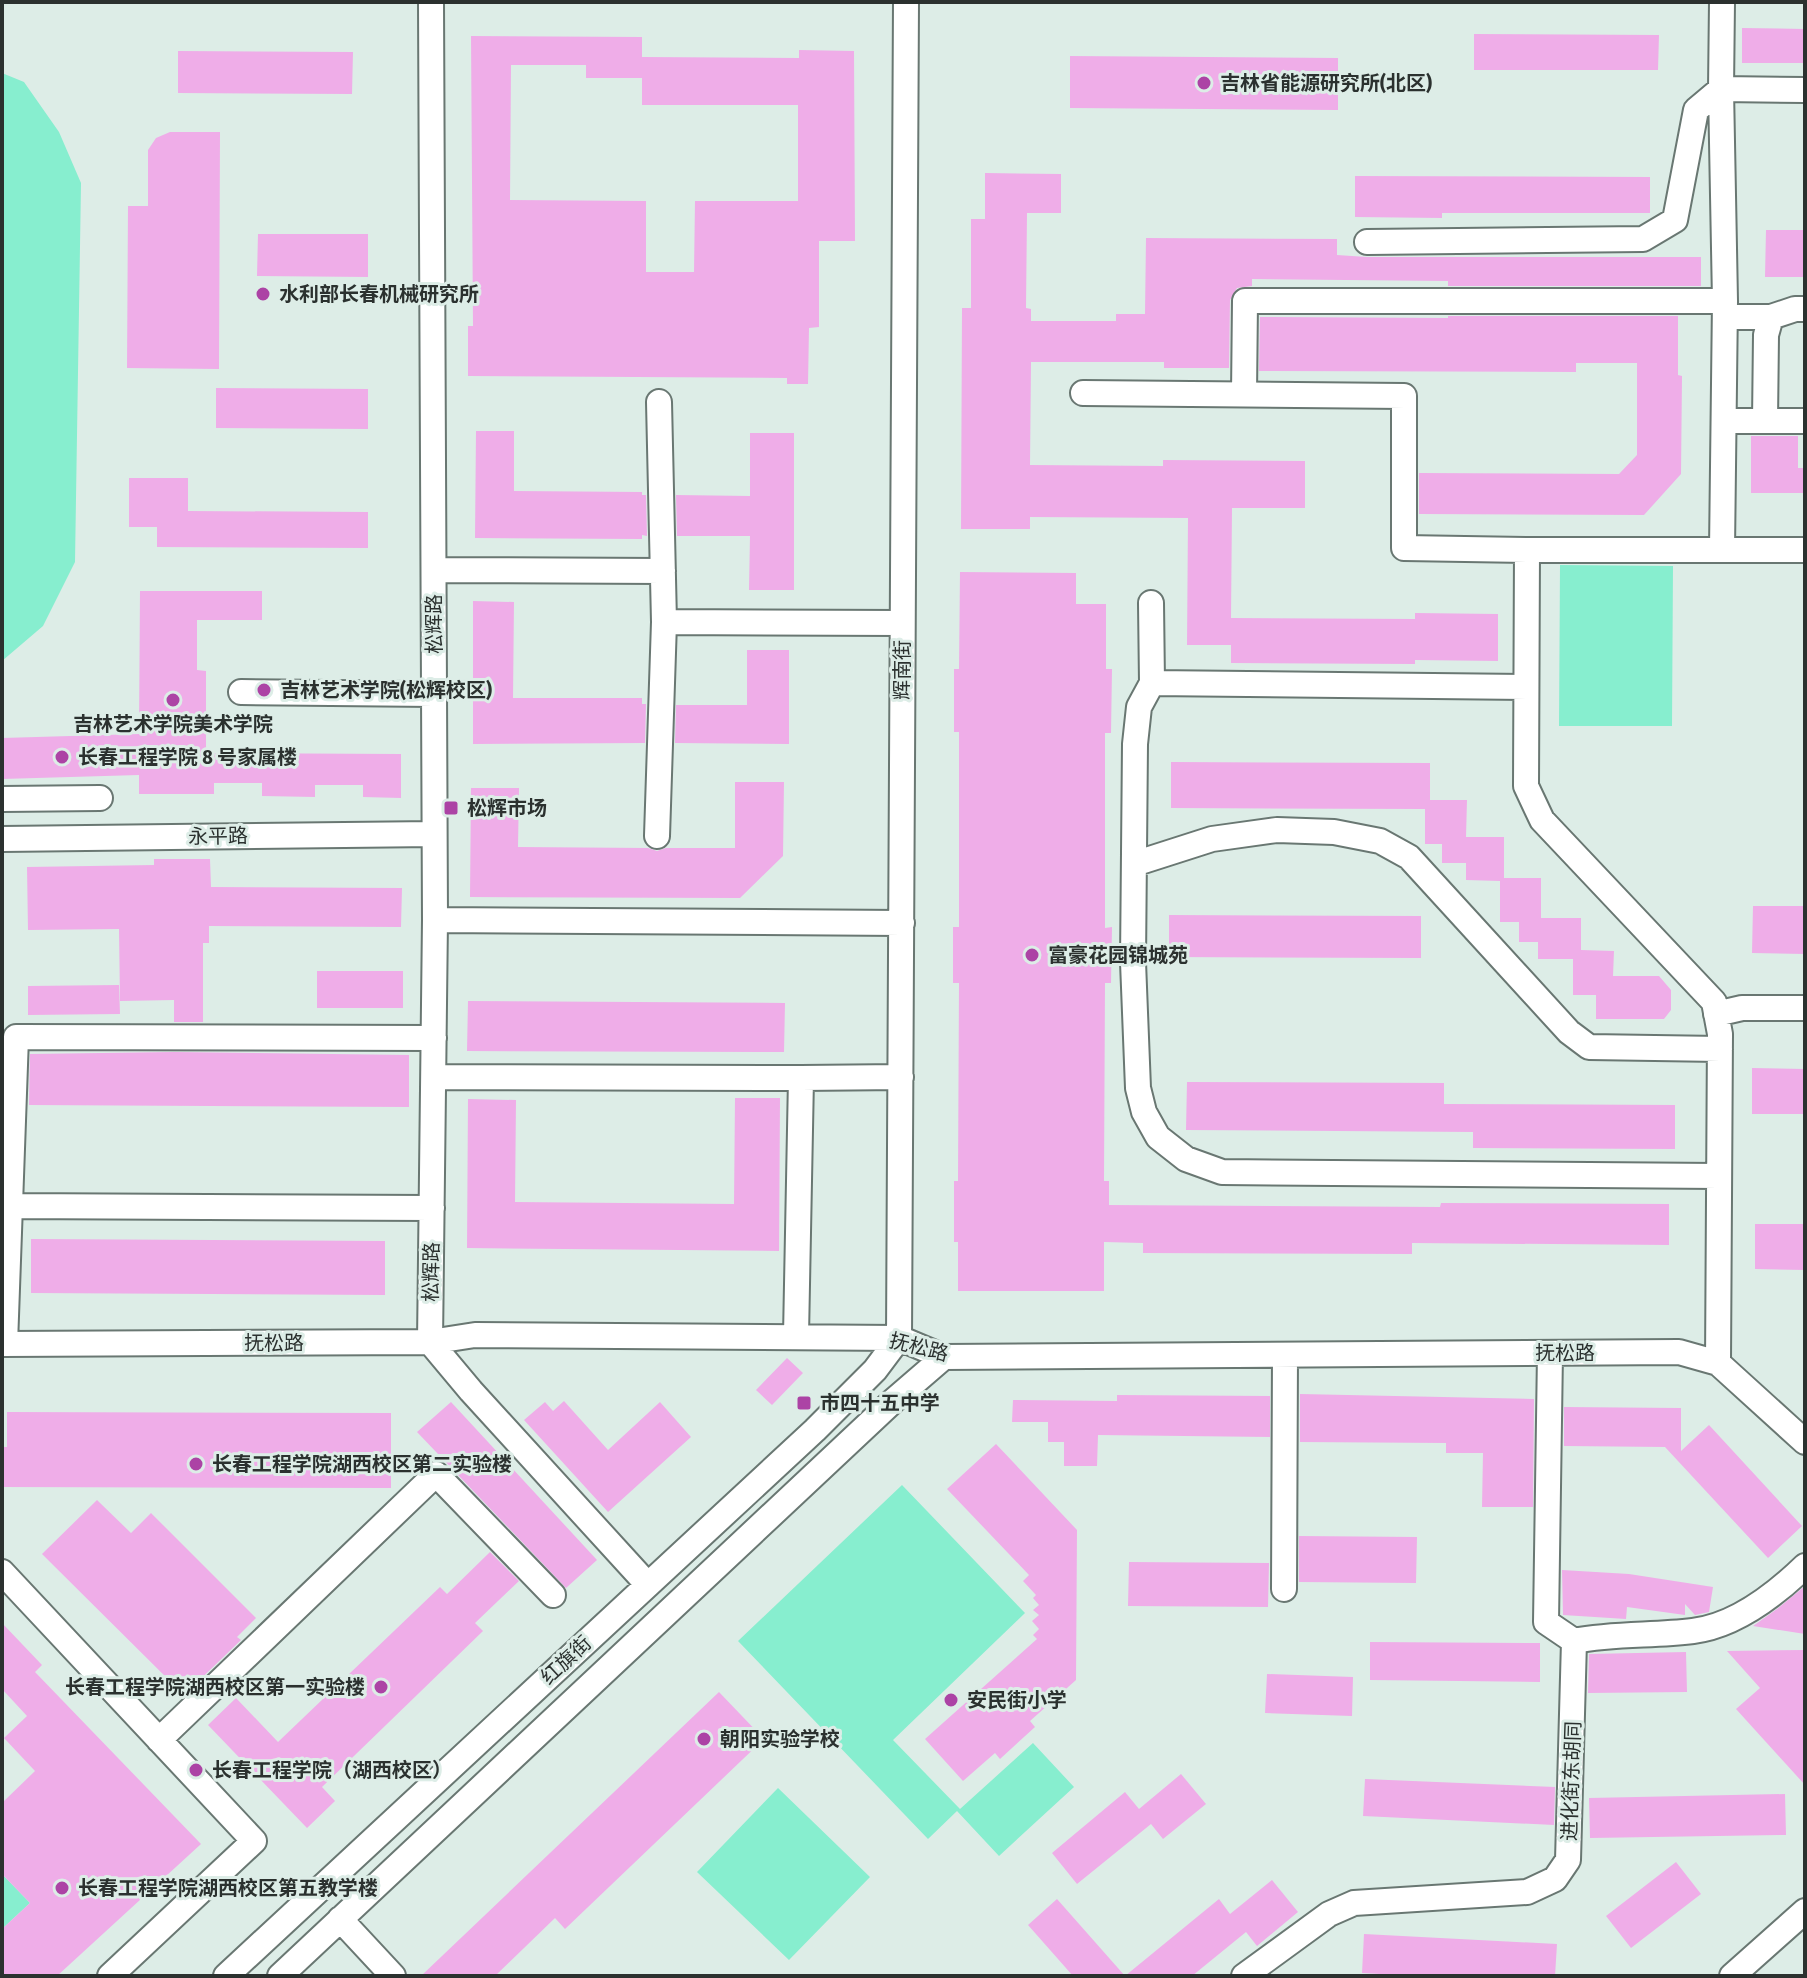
<svg xmlns="http://www.w3.org/2000/svg" width="1807" height="1978" viewBox="0 0 1807 1978" font-family="'Fira Sans Condensed','Noto Sans SC',sans-serif">
<rect width="100%" height="100%" fill="#ddede7"/>
<path fill="#87eecf" d="M2,73L24,82L59,132L81,183L75,562L43,626L2,661Z
M1560,565L1673,566L1672,726H1559Z
M902,1485L1025,1613L893,1740L960,1809L1033,1743L1074,1787L999,1856L957,1811L928,1839L738,1641Z
M778,1788L870,1877L789,1960L697,1872Z
M2,1874L30,1903L2,1929Z"/>
<path fill="#efade8" fill-rule="evenodd" d="M1742,28L1805,29V63H1742Z
M1474,34L1659,35L1658,70H1474Z
M471,36L642,37V57L799,58V50L854,51L855,241H819V327L809,328L808,384H787V378L468,376V326H473ZM511,65H586V78H642V105H798V201H695L694,272H646V201L510,200Z
M178,51L353,52L352,94L178,93Z
M1070,56L1338,58V110L1070,108Z
M170,132H220L219,369L127,368L128,206H148V150L156,138Z
M985,173L1061,174V213H1027L1026,308L1031,309V321H1116V314H1145L1146,238L1337,239V255L1367,257H1701V286H1448V281L1252,279V286L1237,288L1230,300L1229,368H1164V362H1031L1030,465L1163,466V460L1305,461V508H1232L1231,618L1415,619V613L1498,614V661L1415,660V664L1231,663V645H1187L1188,518L1030,517V529H961L962,308H971V219H985Z
M1355,176L1650,177V213H1442V218L1355,217Z
M1766,230H1805V277H1765Z
M258,234H368V277L257,276Z
M1448,316H1678V375L1682,376L1681,474L1644,515L1419,514V473L1619,474L1637,455V363H1576V372L1259,371L1260,317L1448,318Z
M216,388L368,389V429L216,428Z
M476,431H514V491L642,492V495H646L647,536L642,535V539L475,538Z
M750,433H794V590H749L750,536H677L676,495L750,496Z
M1751,436H1798V468H1805V493H1751Z
M129,478H188V511L368,512V548L157,547V527H129Z
M960,572L1076,573V604H1106V669H1112L1111,733H1105V928L1112,927L1111,983H1105L1104,1181H1109V1205L1440,1207L1441,1203L1669,1204V1245L1412,1243V1254L1143,1253V1243L1104,1242V1291H958V1242H954V1181H958L959,983H953V927H959V732H954V669H959Z
M140,591H262V620H197V670L206,671V753L401,754V798L363,797V785H315V797L262,796V783H214V794H139V775L2,779V738L139,734Z
M473,601L514,602L513,698H642V704H646L645,743L473,744Z
M747,650H789V744L675,743L676,705H747Z
M1171,762L1430,763V800H1467L1466,837H1504V878H1541V918H1581V950L1614,951L1613,976H1659L1671,990V1010L1664,1019H1596V995H1573V959H1538V942H1519V922H1500V881L1466,880V863H1442V844H1425V809L1171,808Z
M735,782H784L783,856L740,898L470,897L471,788H519L518,847L648,848L657,851L666,848H735Z
M154,859H210L211,887L402,888L401,927L209,926V943H203V1022H174V1000L120,1001L119,929L28,930L27,867L154,865Z
M1753,906H1805V954L1752,953Z
M1169,915L1421,916V958L1169,957Z
M317,971H403V1008H317Z
M119,985L120,1014L28,1015V986Z
M468,1001L785,1003L784,1052L467,1051Z
M174,1052L409,1055V1107L29,1105L30,1054Z
M1752,1068L1805,1069V1114H1752Z
M1187,1082L1444,1083V1104L1675,1105V1149L1473,1148V1132L1186,1130Z
M735,1098H780L779,1251L467,1248L468,1099L516,1100L515,1202L734,1204Z
M1755,1224H1805V1270L1755,1269Z
M31,1239L385,1241V1295L31,1293Z
M787,1358L803,1373L772,1405L756,1390Z
M1300,1394L1534,1399L1533,1507H1482L1483,1453H1446V1443L1300,1442Z
M1117,1395L1270,1396V1437L1098,1435L1097,1466H1064V1442H1048V1422H1012L1013,1400L1117,1401Z
M564,1401L608,1450L660,1402L691,1437L608,1512L524,1420L545,1402L553,1411Z
M451,1402L597,1560L566,1588L417,1432Z
M1564,1407L1681,1408V1451L1709,1425L1802,1526L1768,1558L1665,1447L1564,1446Z
M7,1412L391,1413V1488L2,1487V1447H7Z
M996,1444L1077,1530L1076,1680L1030,1721L1035,1727L1000,1759L995,1753L963,1781L925,1739L1037,1639L1033,1635L1039,1629L1032,1621L1039,1615L1033,1610L1039,1605L1033,1598L1036,1595L1023,1581L1029,1575L947,1489Z
M97,1500L131,1533L151,1513L256,1618L237,1637L241,1640L184,1695L42,1554Z
M1299,1536L1417,1537L1416,1583L1299,1582Z
M490,1552L519,1581L475,1623L483,1631L322,1787L335,1801L307,1828L208,1725L236,1698L278,1742L440,1587L447,1594Z
M1129,1562L1269,1563L1268,1607L1128,1606Z
M1562,1570L1629,1574L1713,1587L1709,1612L1695,1615L1685,1604V1615L1627,1607L1626,1619L1563,1615Z
M1805,1586V1634L1753,1626L1777,1609Z
M2,1623L42,1665L35,1672L201,1844L57,1976H2V1929L30,1903L2,1874V1803L35,1771L4,1738L27,1716L2,1689Z
M1370,1642L1540,1643V1682L1370,1680Z
M1805,1650V1785L1736,1709L1760,1688L1727,1651Z
M1686,1652L1687,1692L1588,1693L1589,1654Z
M1267,1674L1353,1677L1352,1716L1265,1713Z
M719,1692L764,1739L565,1929L555,1918L495,1976H421Z
M1181,1774L1206,1804L1163,1839L1151,1824L1077,1884L1052,1853L1125,1792L1139,1809Z
M1365,1779L1555,1787L1554,1825L1363,1816Z
M1785,1794L1786,1835L1590,1838L1589,1798Z
M1676,1862L1701,1894L1631,1948L1606,1916Z
M1272,1880L1298,1912L1257,1946L1246,1932L1192,1976H1125L1219,1899L1230,1914Z
M1057,1899L1125,1976H1073L1028,1925Z
M1364,1934L1557,1944L1555,1976H1416L1362,1973Z"/>
<g fill="none" stroke-linecap="round" stroke-linejoin="round">
<defs>
<path id="minor" d="M431,2L435,920L430,1342L471,1391L648,1585
M1367,242L1643,239L1675,220L1696,110L1721,89L1805,90
M1725,317H1771
M1083,393L1404,396V548L1527,550
M1244,394L1245,301H1725L1721,89L1722,2
M1724,421H1805
M1765,421L1766,335L1771,317L1795,309H1805
M1722,550L1725,301
M434,570L663,571
M1151,603L1152,683L1139,707L1135,744L1133,962L1138,1088L1144,1112L1158,1137L1186,1159L1222,1172L1719,1176
M664,622L902,623
M1152,683L1526,687
M241,692L434,694
M2,799L100,798
M657,836L664,622L659,402
M2,839L434,834
M1134,864L1212,839L1277,830L1334,832L1380,841L1409,857L1569,1032L1589,1047L1720,1049
M435,920L902,923
M1716,1014L1742,1008H1805
M434,1077L801,1078
M11,1206L432,1208
M796,1336L801,1078L901,1077
M899,1338L906,2
M2,1344L430,1342L475,1335L899,1338L944,1357L1679,1352L1718,1363L1805,1442
M5,1344L16,1037L434,1038
M1550,1353L1546,1622L1574,1641
M1718,1363L1720,1034L1714,1002L1542,820L1526,786L1527,550H1805
M2,1572L254,1841L110,1976
M1284,1589L1285,1355
M159,1740L436,1474L553,1595
M340,1919L393,1976
M226,1976L815,1430L875,1370L899,1338
M280,1976L893,1401L944,1357
M1244,1976L1329,1914L1354,1903L1527,1892L1555,1879L1568,1860L1574,1641C1614,1633 1653,1636 1693,1631C1735,1626 1776,1594 1805,1566
M1732,1976L1805,1911"/>
</defs>
<use href="#minor" stroke="#697772" stroke-width="28"/>
<use href="#minor" stroke="#fff" stroke-width="24"/>
</g>
<g fill="#ac43a5" stroke="#ddede7" stroke-width="3">
<circle cx="1204" cy="83" r="8"/>
<circle cx="263" cy="294" r="8"/>
<circle cx="264" cy="690" r="8"/>
<circle cx="173" cy="700" r="8"/>
<circle cx="62" cy="757" r="8"/>
<rect x="443" y="800" width="16" height="16" rx="4"/>
<circle cx="1032" cy="955" r="8"/>
<rect x="796" y="1395" width="16" height="16" rx="4"/>
<circle cx="196" cy="1464" r="8"/>
<circle cx="381" cy="1687" r="8"/>
<circle cx="951" cy="1700" r="8"/>
<circle cx="704" cy="1739" r="8"/>
<circle cx="196" cy="1770" r="8"/>
<circle cx="62" cy="1888" r="8"/>
</g>
<g text-anchor="middle" dominant-baseline="central" stroke-width="6" stroke-linejoin="round" paint-order="stroke">
<g font-size="20" font-weight="bold" fill="#2b312f" stroke="#ddede7" text-anchor="start">
<text x="1220" y="83">吉林省能源研究所(北区)</text>
<text x="279" y="294">水利部长春机械研究所</text>
<text x="280" y="690">吉林艺术学院(松辉校区)</text>
<text x="173" y="724" text-anchor="middle">吉林艺术学院美术学院</text>
<text x="78" y="757">长春工程学院 8 号家属楼</text>
<text x="467" y="808">松辉市场</text>
<text x="1048" y="955">富豪花园锦城苑</text>
<text x="820" y="1403">市四十五中学</text>
<text x="212" y="1464">长春工程学院湖西校区第二实验楼</text>
<text x="365" y="1687" text-anchor="end">长春工程学院湖西校区第一实验楼</text>
<text x="967" y="1700">安民街小学</text>
<text x="720" y="1739">朝阳实验学校</text>
<text x="212" y="1770">长春工程学院（湖西校区）</text>
<text x="78" y="1888">长春工程学院湖西校区第五教学楼</text>
</g>
<g font-size="20" fill="#2b312f" stroke="#ddede7">
<text transform="translate(434 624) rotate(-90)">松辉路</text>
<text transform="translate(902 670) rotate(-90)">辉南街</text>
<text transform="translate(218 836) rotate(-1)">永平路</text>
<text transform="translate(431 1272) rotate(-89)">松辉路</text>
<text x="274" y="1343">抚松路</text>
<text transform="translate(919 1347) rotate(14)">抚松路</text>
<text x="1565" y="1353">抚松路</text>
<text transform="translate(566 1660) rotate(-43)">红旗街</text>
<text transform="translate(1571 1781) rotate(-88)">进化街东胡同</text>
</g>
</g>
<rect width="1807" height="1978" fill="none" stroke="#2b312f" stroke-width="8"/>
</svg>
